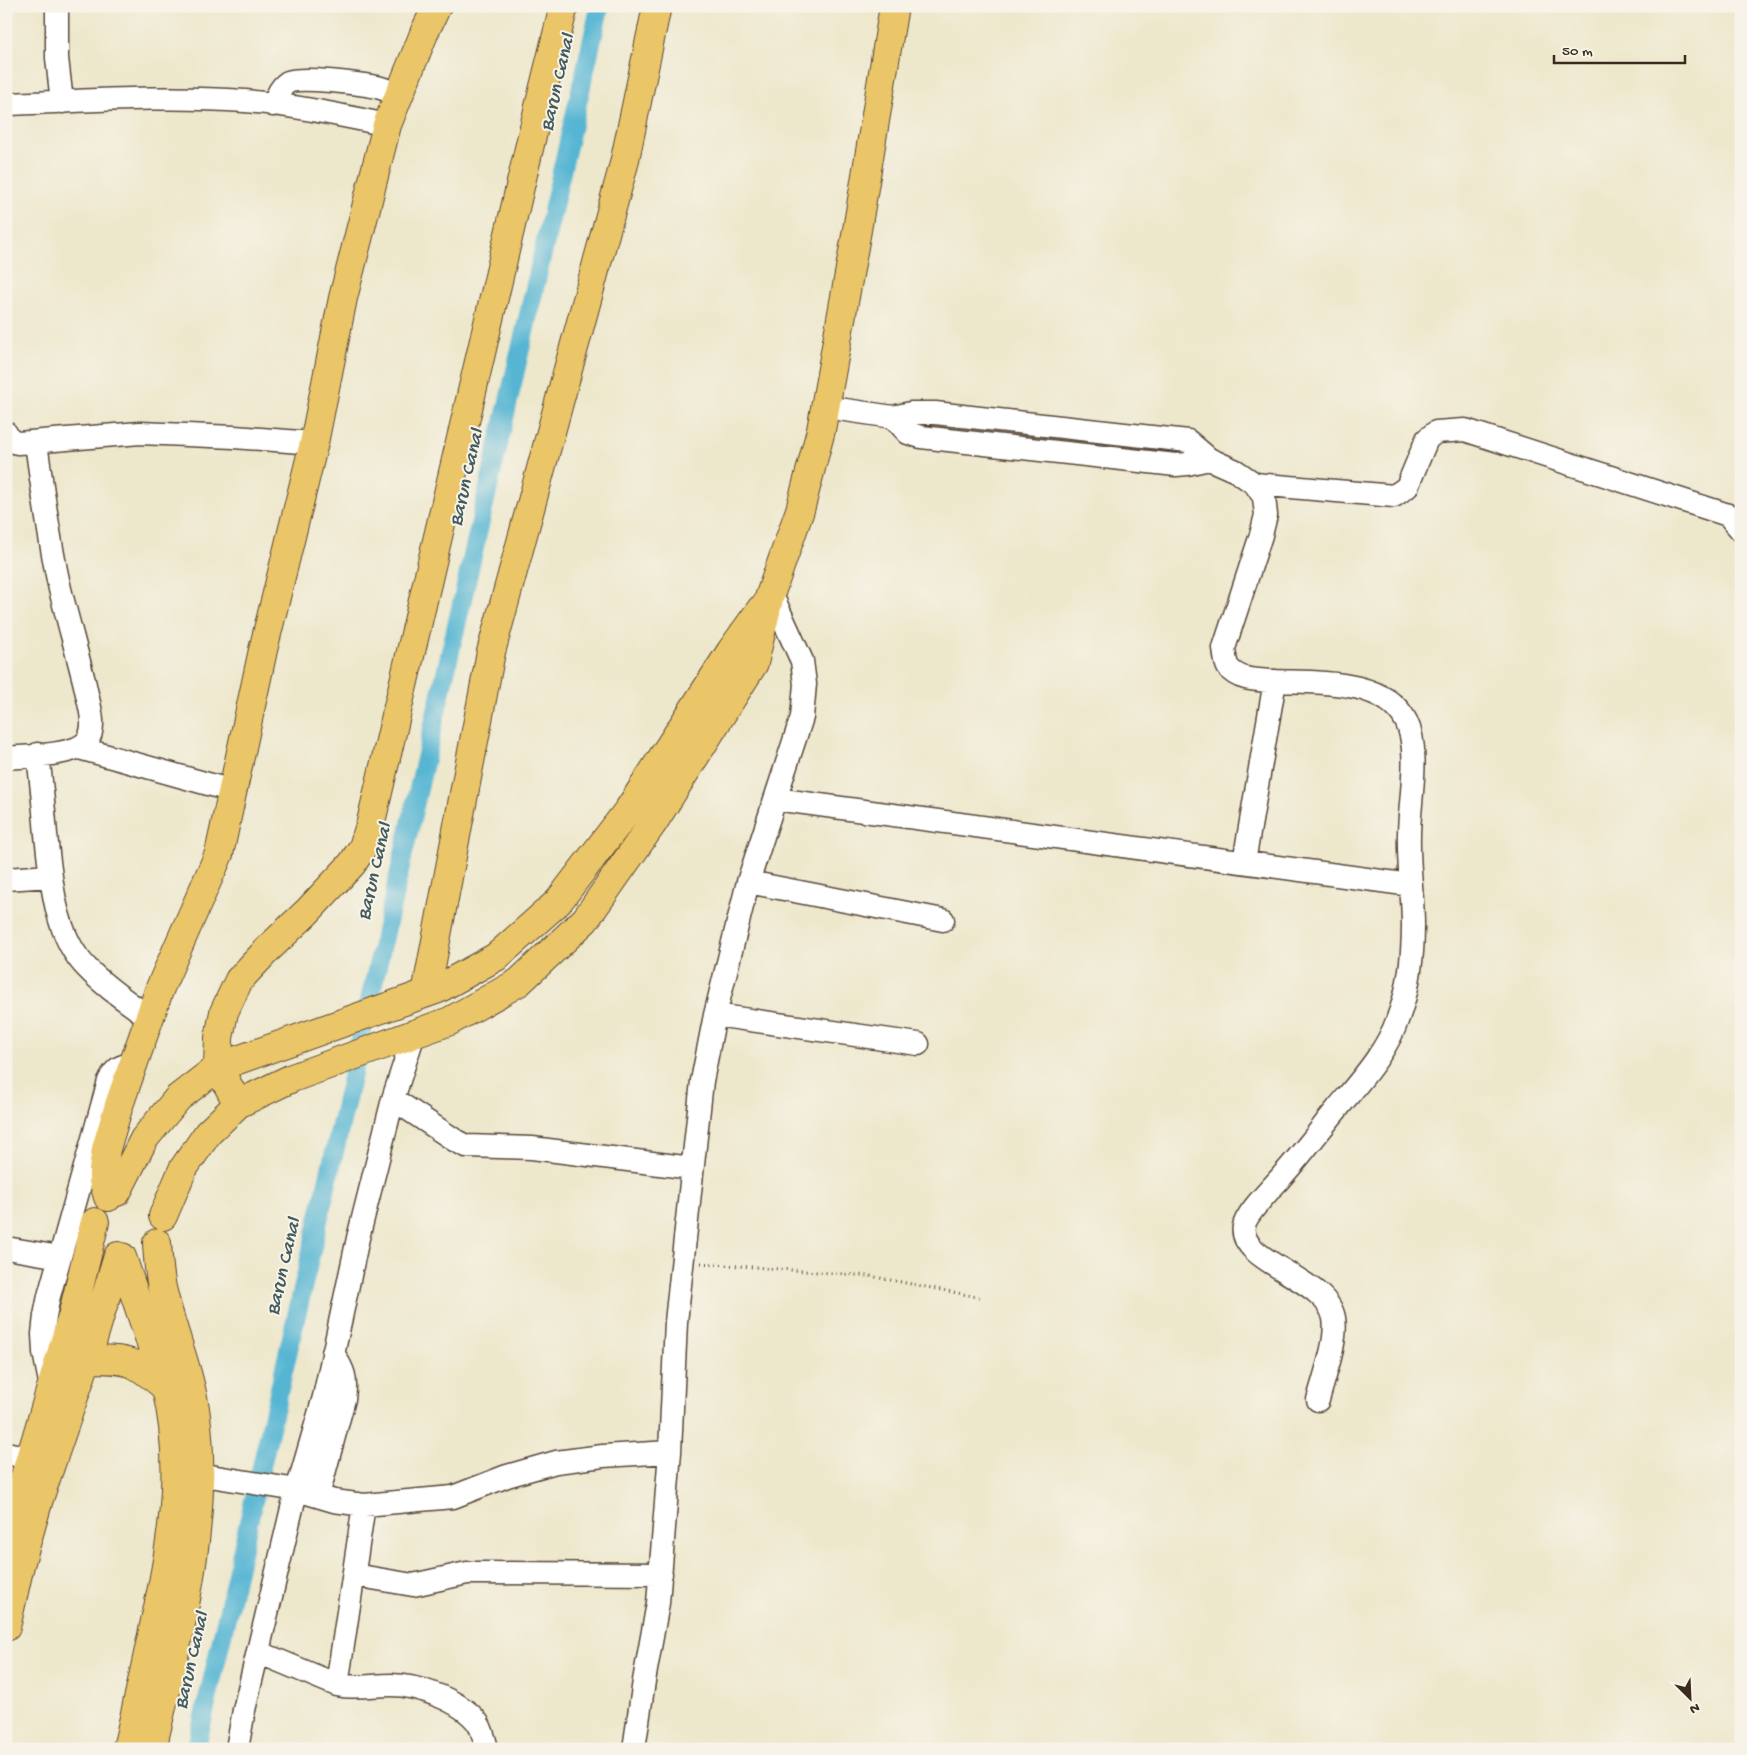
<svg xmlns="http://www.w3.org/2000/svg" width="1747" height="1755" viewBox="0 0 1747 1755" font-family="'Gochi Hand',sans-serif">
<rect width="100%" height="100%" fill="#f7f3e8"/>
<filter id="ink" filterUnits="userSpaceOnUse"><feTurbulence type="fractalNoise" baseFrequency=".02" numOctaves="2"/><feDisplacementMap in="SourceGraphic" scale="10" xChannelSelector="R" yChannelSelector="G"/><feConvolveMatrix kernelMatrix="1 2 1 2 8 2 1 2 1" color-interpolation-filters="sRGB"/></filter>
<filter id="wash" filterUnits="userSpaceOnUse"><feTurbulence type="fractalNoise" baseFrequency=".0096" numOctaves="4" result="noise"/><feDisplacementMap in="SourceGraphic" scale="20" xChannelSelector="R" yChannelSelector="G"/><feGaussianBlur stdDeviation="1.12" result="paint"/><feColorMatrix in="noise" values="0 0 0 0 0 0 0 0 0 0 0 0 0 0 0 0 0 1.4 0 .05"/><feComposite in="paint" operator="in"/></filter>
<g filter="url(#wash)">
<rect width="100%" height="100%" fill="#ede7cb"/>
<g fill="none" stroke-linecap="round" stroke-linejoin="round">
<path stroke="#54b5d3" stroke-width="19" d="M196,1749L600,6"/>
</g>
</g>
<g filter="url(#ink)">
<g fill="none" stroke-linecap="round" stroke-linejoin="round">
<defs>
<path id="minor" d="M57,6V58L62,102
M6,104C86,101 165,95 245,101C293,105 340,115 387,125
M273,105C277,96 280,87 288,82C301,76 361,84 377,87C385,89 392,92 399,94
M825,407L893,417L911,413H935L1188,441L1209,459L1236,471L1255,484L1264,497L1266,515L1261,535L1224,648C1225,654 1225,662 1228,667C1238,681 1259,680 1274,681C1316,683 1384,678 1406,721C1421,750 1409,803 1409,835C1408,865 1413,895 1413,925C1413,956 1409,989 1398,1018C1387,1052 1359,1082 1337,1109C1319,1131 1302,1154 1283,1175C1274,1186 1246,1213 1244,1226C1237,1262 1327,1278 1334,1318C1338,1340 1324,1377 1318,1400
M893,417L908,433L921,437L1176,465L1187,464L1209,459
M6,433L10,441L18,443L140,433L234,437L314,443
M1255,484L1394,496L1407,487L1427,439L1436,432L1465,430L1728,515L1741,530
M79,748L233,791
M38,754C41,781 44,808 46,835C51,878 54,935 87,968C105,987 128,1002 150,1018
M6,758C26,756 75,756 87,741C98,726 88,702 85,685C77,653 68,621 60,589C49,541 43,492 36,443
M775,799L1411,885
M1244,862L1275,681
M6,879L50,876
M748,882L943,920
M715,1015L918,1044
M393,1099L456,1141L466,1146L532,1148L692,1168
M6,1248L60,1257
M51,1387L44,1352L43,1334L45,1316L49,1296L109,1081C116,1067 120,1066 135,1063
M6,1453L30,1458
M198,1474L297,1490L334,1501L364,1505L453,1497L507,1476L556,1462L603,1456L670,1452
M318,1496L344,1399C347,1377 344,1371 333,1353
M354,1575L413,1585L467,1573H481L661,1574
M258,1652L337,1685C355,1689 373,1685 391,1685C418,1685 462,1701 478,1723C483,1731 485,1740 487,1749
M337,1685L364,1505
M237,1749L244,1710L293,1504L324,1397L358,1238L393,1099L414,1034
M634,1749L644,1681L658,1603L670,1452L676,1322L702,1081L715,1015L748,882L802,717L805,684L802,661L771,593"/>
<path id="major" d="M426,993L491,652L624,164L657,6
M238,1104L218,1067L219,1038L224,1012L239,980L269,948L307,912L352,864L363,847L371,822L535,123L564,6
M108,1197L103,1180V1170L106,1149L119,1105L160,988L219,854L263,650L314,443L343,298L387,125L425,31L437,6"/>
<path id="highway" d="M117,1192L144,1139L178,1098L218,1067L438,989L496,957L558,902L629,809L731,651L761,609
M163,1216L183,1169L208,1133L238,1104L292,1078L450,1021L519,982L585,920L653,823L754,663L769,598L800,510L821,430L857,230L894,6
M122,1257L166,1388C186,1468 171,1551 153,1630C145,1669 136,1709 127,1749
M87,1359C130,1359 134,1360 166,1388
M6,1540L72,1317L95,1222
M6,1627L20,1565L39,1499L87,1359L118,1256
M152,1749C177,1641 210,1529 196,1416C191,1374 173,1334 163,1292C159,1276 158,1260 157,1243"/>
</defs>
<use href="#minor" stroke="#564638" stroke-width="25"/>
<use href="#major" stroke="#564638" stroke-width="30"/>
<use href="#highway" stroke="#564638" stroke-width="30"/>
<path stroke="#564638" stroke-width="3" stroke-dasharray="1 4" stroke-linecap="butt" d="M701,1263L870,1276L983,1298"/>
<use href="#minor" stroke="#fff" stroke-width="22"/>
<use href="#major" stroke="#ebc669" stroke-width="28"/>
<use href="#highway" stroke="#ebc669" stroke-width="28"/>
</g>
</g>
<g text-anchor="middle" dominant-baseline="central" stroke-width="4" stroke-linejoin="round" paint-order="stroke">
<g font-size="20" font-style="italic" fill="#445b5d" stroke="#f7f3e8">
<text transform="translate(559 83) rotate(-77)">Barun Canal</text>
<text transform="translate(468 478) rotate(-77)">Barun Canal</text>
<text transform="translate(376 872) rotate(-77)">Barun Canal</text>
<text transform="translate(285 1267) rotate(-77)">Barun Canal</text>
<text transform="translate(193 1661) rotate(-77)">Barun Canal</text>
</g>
</g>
<rect width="1747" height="1755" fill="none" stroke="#f7f3e8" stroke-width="25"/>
<g transform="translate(1690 1698) rotate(156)" stroke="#f7f3e8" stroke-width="4" paint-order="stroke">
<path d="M0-4L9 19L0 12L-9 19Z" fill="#3b2a1e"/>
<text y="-8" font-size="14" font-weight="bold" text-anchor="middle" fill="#3b2a1e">N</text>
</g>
<path d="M1554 55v8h131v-8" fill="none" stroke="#3b2a1e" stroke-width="2.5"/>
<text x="1562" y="55" font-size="15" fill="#3b2a1e" stroke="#f7f3e8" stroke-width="4" paint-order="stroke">50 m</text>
</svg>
